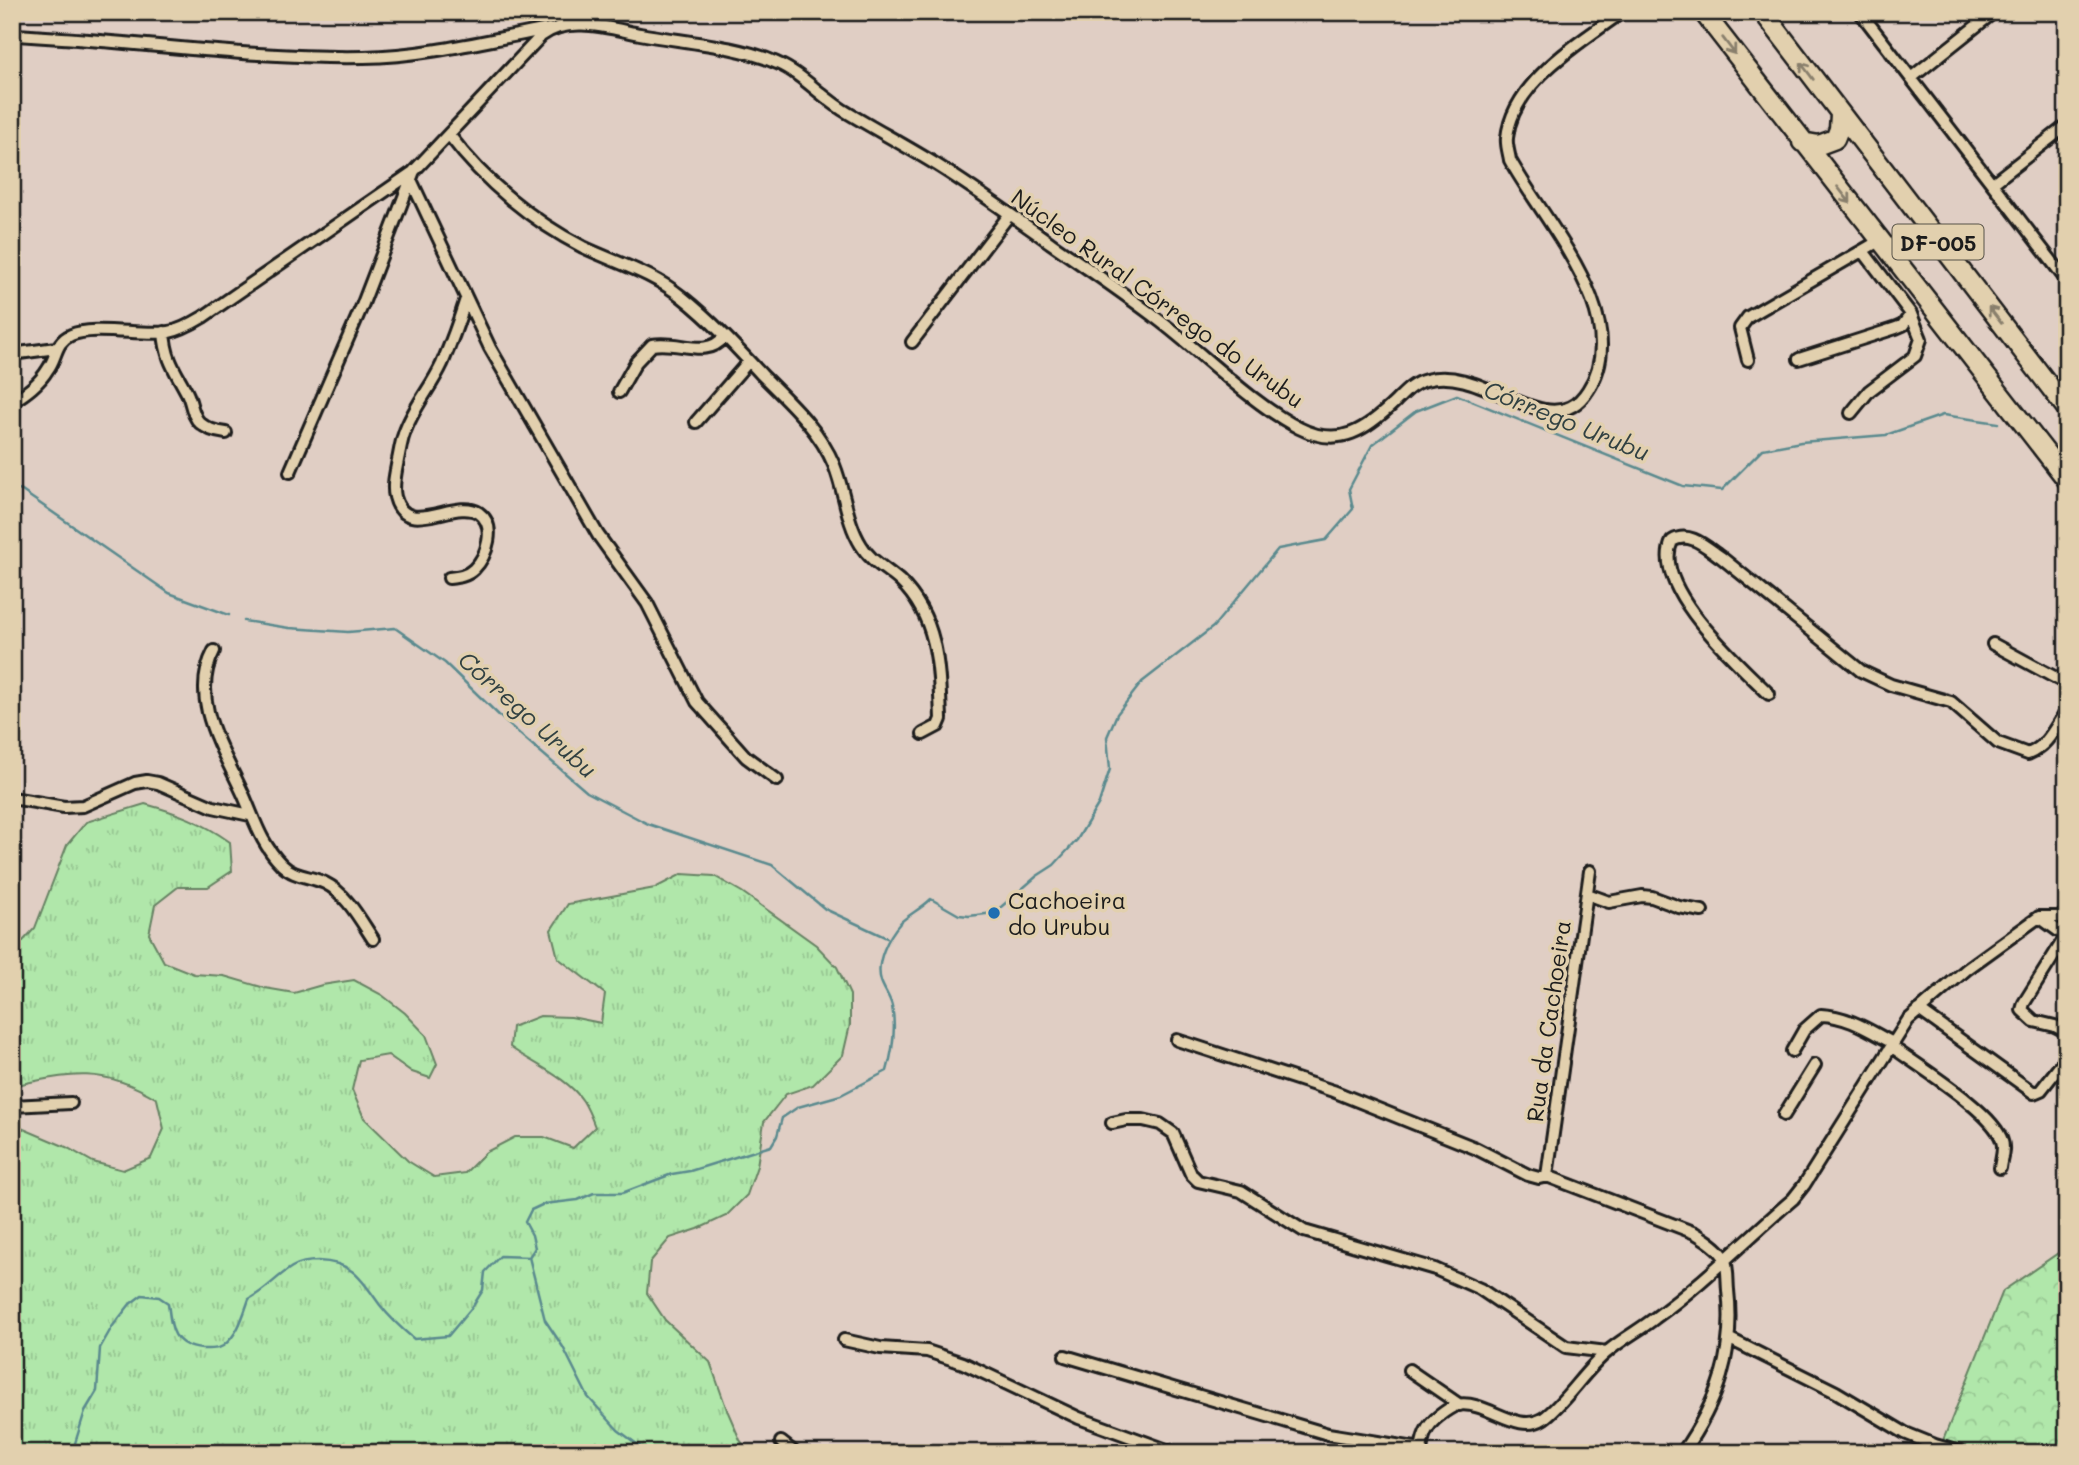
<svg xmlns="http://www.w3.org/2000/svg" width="2079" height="1465" viewBox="0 0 2079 1465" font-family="Mali,sans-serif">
<defs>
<pattern id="grass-tufts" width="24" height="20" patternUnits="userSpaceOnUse" patternTransform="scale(1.75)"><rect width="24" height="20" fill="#b0e7aa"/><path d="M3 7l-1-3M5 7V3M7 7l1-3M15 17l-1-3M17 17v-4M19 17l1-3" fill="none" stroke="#97c692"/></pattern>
<pattern id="forest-crowns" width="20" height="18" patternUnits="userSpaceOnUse" patternTransform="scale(1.75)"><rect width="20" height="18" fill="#b0e7aa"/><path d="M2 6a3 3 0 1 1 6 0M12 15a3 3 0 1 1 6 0" fill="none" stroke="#97c692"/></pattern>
</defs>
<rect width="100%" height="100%" fill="#e0cec4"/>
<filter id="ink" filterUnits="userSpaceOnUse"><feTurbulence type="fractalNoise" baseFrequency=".0143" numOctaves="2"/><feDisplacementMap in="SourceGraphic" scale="14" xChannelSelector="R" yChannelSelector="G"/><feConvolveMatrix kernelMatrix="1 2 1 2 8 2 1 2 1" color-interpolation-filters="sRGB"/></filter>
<g filter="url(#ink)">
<path fill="url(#grass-tufts)" stroke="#668263" stroke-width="2" d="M145,804C178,813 202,822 230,842L232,871L208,887H178L155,905L149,934L164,962L194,974L224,976L265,988L294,993L322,985L354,980L382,995L405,1013L426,1035L437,1064L430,1078L412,1072L388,1055L359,1060L352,1090L364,1118L408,1161L434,1177L465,1173L486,1152L515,1137H544L573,1148L595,1127C592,1119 588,1109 583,1101C567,1077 533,1064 510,1047L512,1027L540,1016L571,1017L601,1023L605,994L558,958L551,930L568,904L655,888L682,874L714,876L742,892L816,945L837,967L850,995V1025L843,1055L813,1085L786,1094L764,1122L757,1166L747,1195L726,1216L698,1229L670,1238L650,1262L647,1293L665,1320L710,1362L727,1410L740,1440L750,1453H12V1124L66,1147L93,1162L123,1170L151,1158L164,1129L157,1099C104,1066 71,1073 12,1086V942L23,941L35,928L67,845L86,822Z"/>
<path fill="url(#forest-crowns)" stroke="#668263" stroke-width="2" d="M2067,1247V1453H1938L2003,1291Z"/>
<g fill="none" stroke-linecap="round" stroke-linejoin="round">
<path stroke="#5a8a8e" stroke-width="2.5" d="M2058,377L2067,374
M12,488L22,491L169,593L229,615
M244,621L289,628L348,632L395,628L445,663L507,723L587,792L648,824L772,865L825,909L887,938
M529,1257L545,1320L563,1347L588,1397L618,1430L649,1453
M72,1453L85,1411L97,1391L100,1348L112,1327L130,1304L142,1295L159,1297L168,1303C171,1328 172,1346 202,1349C210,1349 216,1350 223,1346C238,1335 243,1316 249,1299C266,1290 276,1277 292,1267C299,1263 310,1261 318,1261C353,1262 361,1279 380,1305C390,1318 402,1329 414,1339L448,1336L473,1306L483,1290L485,1272L500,1256L529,1257L535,1248L532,1235L525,1222L531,1210L544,1204L578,1200L594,1193H622L672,1174L690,1171L771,1146L777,1136L782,1118L798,1107L841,1095L887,1071C893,1050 896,1027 892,1006C890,997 884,990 881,981C875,962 888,937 901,922C910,914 922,908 931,899L959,915L969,916L994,913L1037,876L1054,865L1077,840L1099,803L1110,769L1107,737L1117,714L1142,682L1213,627L1278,549L1326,540L1353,509L1349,489L1372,445L1416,411L1457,395L1683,486L1722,490L1763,449L1801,442L1886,435L1943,415L1998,423"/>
<defs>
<path id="minor" d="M1860,12L2067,281
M12,35C129,40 247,59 364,57C427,56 488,40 549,29
M1911,78L1994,12
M450,136C484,181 532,221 583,247C617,263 653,273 682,297C711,320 737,348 762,375C789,402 819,429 834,465C845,492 846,521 861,545C870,561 887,569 900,581C939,619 939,669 941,719L938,726L923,734
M411,180L490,348L598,535L647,603L697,702L746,757L777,780
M1993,183L2067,125
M164,332C166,360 175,370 187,393C192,403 192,416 200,423C208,430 217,432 226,433
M912,342L1010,214
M12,354L56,348
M1799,359L1896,328L1903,325L1911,314L1863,251
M1748,360L1740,328L1748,317L1879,241
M619,392L636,362L652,345C680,340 706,359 724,337
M12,402C26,393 39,384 48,369C57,357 55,342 71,335C93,325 142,336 169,332C181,330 193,323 203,317L413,172
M1851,413L1869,391L1915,356L1921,339L1911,314
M696,422L749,361
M290,472L362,306L414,171L541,36C568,15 609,28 640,34C683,42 737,45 777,63C803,74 823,99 848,113C878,131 908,147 937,165C977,190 1014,217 1052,244C1088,269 1125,294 1160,321C1203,354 1252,404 1299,428C1340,449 1367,429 1396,401C1405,392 1413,383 1426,380C1467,369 1506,403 1545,410C1565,413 1578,406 1588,390C1635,318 1543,221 1510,160C1509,153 1506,145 1507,138C1512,82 1581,42 1622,12
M449,578C458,577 467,576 474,569C487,556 497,526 479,513C455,497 406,540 395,497C392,486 396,471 398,460C400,451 401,442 404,434C412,409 431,388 442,364C451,343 459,321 466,299
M1993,644L2067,684
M214,651C188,700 224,751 244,796C255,821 261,844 282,865C294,877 310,876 325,883C346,893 361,921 373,939
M1769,694C1739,664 1650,586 1672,541C1690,530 1707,548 1722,558L1861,671L1891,685L1951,702L1998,743L2028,754C2049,745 2055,727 2067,710
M12,798L64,807L83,806L135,783L147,781L158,783L213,807L250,815
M1587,894L1609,902L1642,896L1652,897L1679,907L1702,911
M2039,917L2067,937
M2066,936L2024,1003L2022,1010L2034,1021L2055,1026L2067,1032
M1919,1010L2034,1093L2041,1090L2067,1057
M1177,1040L1333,1091L1475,1148L1528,1175L1539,1178L1547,1176L1695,1233C1705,1239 1718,1247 1724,1257C1728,1265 1727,1280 1728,1290C1735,1352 1718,1402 1682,1453
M1891,1046C1916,1065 1994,1112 2002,1141C2005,1149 2001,1159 2000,1168
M1792,1051L1804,1030L1821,1015C1848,1016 1870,1031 1893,1043
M12,1106L71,1103
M1784,1115L1815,1065
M1112,1123L1126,1120H1143L1160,1124L1173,1133L1191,1174L1198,1181L1241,1191L1304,1231L1435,1269L1480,1289L1566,1347L1607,1352
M1547,1176L1590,871
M1730,1339L1836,1392L1905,1433L1935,1445L1963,1453
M844,1340L880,1348L927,1351L963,1363L1079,1418L1175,1453
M1065,1356L1328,1434L1421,1449
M1409,1370L1460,1405
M781,1442L795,1453
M1421,1453C1422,1437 1426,1426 1439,1416C1444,1412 1451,1407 1457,1405C1486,1399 1517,1436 1544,1418C1565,1403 1585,1370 1607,1352C1622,1339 1640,1330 1655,1318C1704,1283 1747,1238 1793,1199L1804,1185L1908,1020L1967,969L2039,917H2067"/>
<path id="primary" d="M1703,12L2067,480
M1763,12L2067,409
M1802,142L1819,145L1835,139L1839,129L1840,115"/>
</defs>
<use href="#minor" stroke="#1c1c1c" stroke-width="16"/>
<use href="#primary" stroke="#1c1c1c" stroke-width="23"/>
<use href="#minor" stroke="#e2d0ae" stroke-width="10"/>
<use href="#primary" stroke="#e2d0ae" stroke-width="18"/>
</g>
<defs><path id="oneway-shaft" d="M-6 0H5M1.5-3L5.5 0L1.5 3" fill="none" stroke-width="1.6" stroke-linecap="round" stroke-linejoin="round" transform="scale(1.75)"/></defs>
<g stroke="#897f6c">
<use href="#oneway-shaft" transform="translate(1729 46) rotate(53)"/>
<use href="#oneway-shaft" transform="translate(1807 71) rotate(-127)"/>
<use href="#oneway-shaft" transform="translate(1844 195) rotate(52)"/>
<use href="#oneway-shaft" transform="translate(1995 315) rotate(-128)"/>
</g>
</g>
<circle fill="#1f6fb2" stroke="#e2d0ae" stroke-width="2.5" cx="994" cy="913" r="7"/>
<g text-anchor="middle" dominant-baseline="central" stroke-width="7" stroke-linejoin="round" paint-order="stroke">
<rect fill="#e2d0ae" stroke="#575248" stroke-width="2" x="1892.5" y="224.5" width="91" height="35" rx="5"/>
<g font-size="21" font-weight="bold" fill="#1c1c1c">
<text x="1938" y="242">DF-005</text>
</g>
<g font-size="23" fill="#1c1c1c" stroke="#e2d0ae">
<text transform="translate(1158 298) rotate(36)">Núcleo Rural Córrego do Urubu</text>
<text transform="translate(1548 1021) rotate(-82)">Rua da Cachoeira</text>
</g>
<g font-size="23" fill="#1c1c1c" stroke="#e2d0ae" text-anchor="start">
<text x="1008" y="900">Cachoeira<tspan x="1008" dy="26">do Urubu</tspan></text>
</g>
<g font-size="24" font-style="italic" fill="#314142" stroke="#e2d0ae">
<text transform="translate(1567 420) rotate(22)">Córrego Urubu</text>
<text transform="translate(528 714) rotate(42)">Córrego Urubu</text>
</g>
</g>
<rect width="2079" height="1465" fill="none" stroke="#e2d0ae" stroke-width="42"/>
<rect x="21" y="21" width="2037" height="1423" fill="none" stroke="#1c1c1c" stroke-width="2.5" filter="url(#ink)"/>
</svg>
